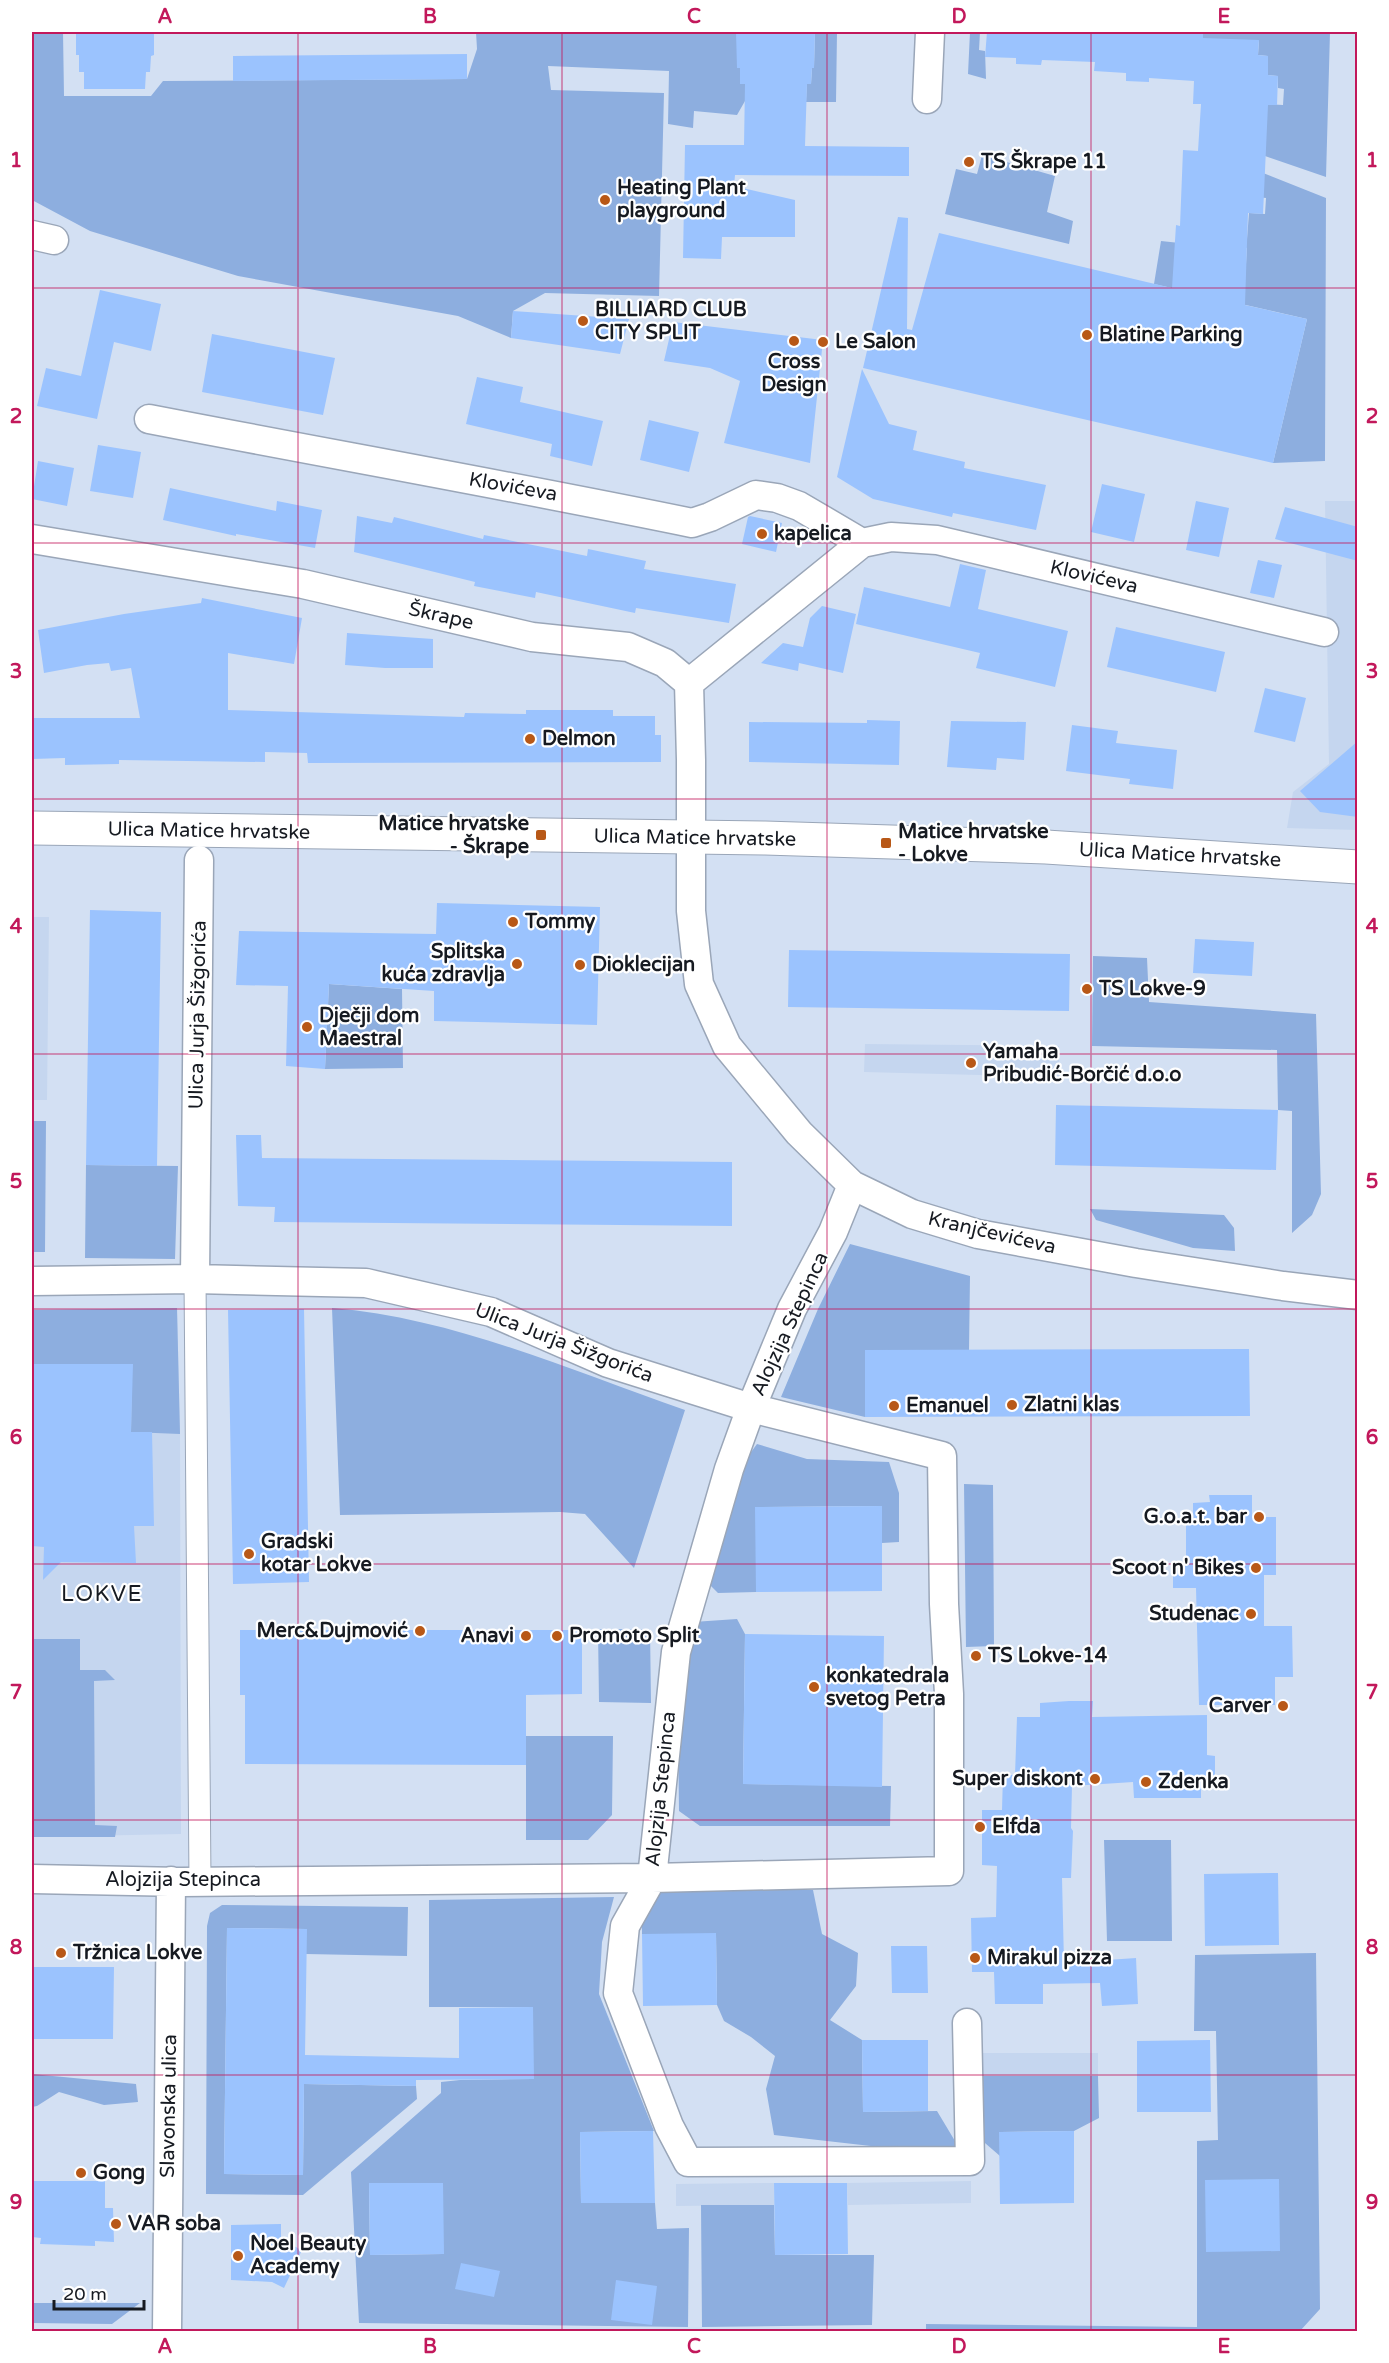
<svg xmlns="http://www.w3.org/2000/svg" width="1389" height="2363" viewBox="0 0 1389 2363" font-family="'Varela Round',sans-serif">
<rect width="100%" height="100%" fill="#d3e0f3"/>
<path fill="#c5d6ef" d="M1325,501H1357V830L1287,828L1293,792L1329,764Z
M32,917H49L47,1100H32Z
M865,1044L1059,1046V1077L864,1072Z
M177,1308L180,1434L181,1834L32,1837V1310Z
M980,2053H1098V2076H980Z
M971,2181V2203L848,2205L847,2183Z
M774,2183V2205L676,2206V2184Z"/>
<path fill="#8daedf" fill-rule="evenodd" d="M32,32H63L64,96H151L163,81L467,79L477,49L476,32H737V67L740,68V84H745V101L737,115L694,111L693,128L668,124L669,71L548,66L551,90L664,93L659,296L545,293L513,311L511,338L458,316L238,276L90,231L32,200Z
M815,32H837L836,102H806L807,84H811L812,68L814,67Z
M970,32H980L979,50L985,51L986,79L968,74Z
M1203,32H1330L1326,177L1265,156L1266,104L1283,105L1284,89L1278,88V76L1268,75V56L1258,55L1259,41L1202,44Z
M982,155L1055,176L1047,212L1073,221L1069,244L945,214L956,169L977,174Z
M1258,171L1326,198L1325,461L1273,463L1307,319L1154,284L1161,241L1189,244L1246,264L1247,248L1239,246L1247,239L1249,213L1265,214L1266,198L1257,197Z
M1093,956L1147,958L1149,1002L1316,1014L1321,1194L1312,1215L1292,1233V1111L1278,1110L1277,1050L1092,1046Z
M329,984L402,989L403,1068L325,1069Z
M32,1121H46L45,1252H32Z
M86,1165L178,1166L175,1259L85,1258Z
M1090,1209L1224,1215L1234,1228L1235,1251L1193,1248L1096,1220Z
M850,1244L970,1276L969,1350H865V1417L781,1397L818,1309Z
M177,1308L180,1434L131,1432L132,1364H32V1310Z
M332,1308C454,1318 570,1370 685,1410L634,1568L585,1514L560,1512L340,1515Z
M757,1444L807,1459L889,1462L899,1493V1542L882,1543L881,1506L756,1507V1592L718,1593L707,1582L740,1467Z
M964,1484L993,1485L994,1646L966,1647Z
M737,1619L745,1634L743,1784L891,1786L890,1826H700L679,1811L678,1726L693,1622Z
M598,1629H650L651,1703L599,1702Z
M32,1639H80V1670H105L115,1680L94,1681L95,1825L117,1826L115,1837H32Z
M526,1736H613L612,1815L588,1840H526Z
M1104,1840H1171L1172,1941H1107Z
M664,1888L813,1890L822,1934L858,1953L856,1986L830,2020L862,2040L863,2112L937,2111L958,2146L906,2150L774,2135L766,2089L775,2056L751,2037L724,2021L717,2005L716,1934H642V1916Z
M614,1897L602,1942L599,1994L654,2131L580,2132L581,2203H655L657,2229L689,2228L688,2327L359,2323L351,2172L441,2093V2082L460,2080L533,2079V2007H429V1900ZM443,2183V2254L370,2255L369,2184Z
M222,1905L408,1907L407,1956L306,1954V1929L227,1928L224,2174L303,2175L304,2084L416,2086L417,2099L303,2195L206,2194L207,1926L210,1913Z
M1316,1953L1320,2309L1300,2331L926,2332V2324L1197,2327V2141L1218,2140L1216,2031H1194L1195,1955Z
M32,2074L136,2084L138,2102L104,2105L59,2092L37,2106L32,2107Z
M980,2076H1098L1099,2118L1074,2131L1000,2132V2156L978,2137Z
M774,2205L775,2255H874L872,2325L702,2327L701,2205Z
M32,2303H140L112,2324L32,2323Z"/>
<path fill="#9bc3fe" d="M76,32H154V55L151,56L150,72H146L145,89H84V72H79V55H76Z
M736,32H815L814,68H812L811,84H807L805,146L909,147V176L735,175L734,186L795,200V237H722L721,259L683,258L685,145H744L745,84H740V68H737Z
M987,32H1203V38L1259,40L1258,55L1268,56V75L1278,76L1277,105H1268L1263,214L1248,213L1245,305L1307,319L1273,463L863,368L898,217L908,218L907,329L912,330L939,233L1172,288L1176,225L1180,226L1183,150L1198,151L1201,104H1193L1194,81L1149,78V82L1126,81V73L1094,71L1095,62L1042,60L1041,65L1016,64V58L985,57Z
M467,54V79L233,81V56Z
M100,290L161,304L151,351L114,342L97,419L37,406L46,368L81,376Z
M513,311L629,319L620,354L511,338Z
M673,322L823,340L810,463L724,443L740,381L710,368L664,361Z
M212,334L335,358L323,415L202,392Z
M862,369L889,424L917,431L913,450L965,462L964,468L1046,485L1036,530L953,513L952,517L873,499L837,477Z
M477,377L523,387L520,402L603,421L592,466L550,456L552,444L466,424Z
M649,420L699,432L689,472L640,460Z
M98,445L141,452L133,498L90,491Z
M38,461L74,468L67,506L32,499Z
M1102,484L1145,494L1134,542L1091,532Z
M170,488L276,511L277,501L322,510L315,548L236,534V536L163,520Z
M1196,501L1229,508L1219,557L1186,550Z
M1285,507L1358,527V561L1275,539Z
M357,516L392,523L394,517L483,539L484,535L587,556L588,549L646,561L644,569L736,584L729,623L636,608L635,613L536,592L535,598L474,586L475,582L354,552Z
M750,516L782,523L776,552L742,544L748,517Z
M1258,560L1282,565L1274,598L1250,593Z
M960,564L986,570L978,609L1068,631L1055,687L976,668L980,653L856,624L864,587L950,607Z
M202,598L302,618L294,664L228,653V710L464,717L465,713L526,714V710H613V716H655V735H661V762L308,763L307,753L265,752V762L119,760V764L65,765V758L32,759V718H140L131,668L111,671L109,663L87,665L44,673L38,630L124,614L201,603Z
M822,606L856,614L843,673L799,663L798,671L761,663L783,643L803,647L810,618Z
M1116,627L1225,652L1216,692L1107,667Z
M347,633L433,639V668H385L345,665Z
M1265,688L1306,698L1295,742L1254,732Z
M867,720L900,721L899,765L749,762V722L867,723Z
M951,721L1026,722L1024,760L997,758L996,770L947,767Z
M1072,725L1118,731L1116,743L1177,750L1173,789L1129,784L1130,779L1066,771Z
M1358,741V817L1320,812L1300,791Z
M437,903L600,907L597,1025L434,1021V991L329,984L325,1069L286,1066L288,986L236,985L239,931L436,934Z
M90,910L161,912L157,1166L86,1165Z
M1195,939L1254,942L1252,976L1193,973Z
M789,950L1070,954L1069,1011L788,1007Z
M1056,1105L1278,1110L1276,1170L1055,1165Z
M236,1135H261L262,1158L732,1162V1226L274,1222L275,1207L238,1206Z
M304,1309L309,1582L233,1584L228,1310Z
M1249,1349L1250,1416L865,1417V1350Z
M32,1364H133L131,1432H152L154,1526H134L136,1563L61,1562L43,1580L44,1547L32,1546Z
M1209,1495H1252V1517H1276V1575H1264V1626H1292L1293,1677H1275V1705H1199L1196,1588H1173V1564H1186V1514H1193V1503L1210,1502Z
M882,1506V1591L756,1592L755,1507Z
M240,1630H582V1694L526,1695V1765L245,1764V1695H240Z
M745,1634L884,1636L882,1787L743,1784Z
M1069,1701H1093L1092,1717L1207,1715V1755L1215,1756V1781H1201V1798H1134L1133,1782L1072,1786L1071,1828L1073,1831L1071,1878H1062L1064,1963L1136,1958L1138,2004L1102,2006L1100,1983L1043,1984V2004H995L994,1972H972L971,1918L996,1917L997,1866L982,1865V1810H1002L1003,1775H1015L1017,1717H1040V1703Z
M1278,1873L1279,1945L1205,1946L1204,1874Z
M227,1928L307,1929L305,2055L459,2058V2008L533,2007L534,2079L416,2080V2086L304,2084L303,2175L224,2174Z
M716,1933L717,2005L643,2006L642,1934Z
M891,1946H927L928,1993H892Z
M32,1967H114L113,2039H32Z
M862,2040H928V2111L863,2112Z
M1210,2040L1211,2112H1137V2041Z
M653,2131L655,2203H581L580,2132Z
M1074,2131V2203L1000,2204L999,2132Z
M1279,2179L1280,2251L1206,2252L1205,2180Z
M32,2181H105V2208H113L114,2242L95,2241V2246L40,2244L41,2238L32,2237Z
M369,2183H443L444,2254L370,2255Z
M774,2183H847L848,2254L775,2255Z
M281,2224V2240L302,2250L284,2288L272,2282L231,2280V2225Z
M461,2263L500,2271L494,2297L455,2289Z
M616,2280L657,2286L652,2325L611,2320Z"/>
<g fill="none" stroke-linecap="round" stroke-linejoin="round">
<defs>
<path id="pedestrian" d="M195,1279L200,1881"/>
<path id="minor" d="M927,99L930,32
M32,235L54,240
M149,419C330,454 512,486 692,523L710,517L756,495L777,498L799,506L862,543
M32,539L303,584L532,637L628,647L665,663L689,683L691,760V911L699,984L727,1046L799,1133L852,1185L912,1214L978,1234L1136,1263L1283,1286L1358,1295
M689,683L862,543L891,537L937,540L1324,632
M195,1279L199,860
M32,1281L195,1279L366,1283L491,1312L608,1363L751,1408L942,1456L944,1604L949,1694V1871L652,1878L625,1926L618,1993L669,2126L688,2162L970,2161L967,2023
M32,1879L182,1882L652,1878L676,1652L729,1469L751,1408L792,1309L833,1232L852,1185
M167,2332L171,1881"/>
<path id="tertiary" d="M32,828L765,838L1046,847L1358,867"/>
</defs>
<use href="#pedestrian" stroke="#9aa6b8" stroke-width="23"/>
<use href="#minor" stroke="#9aa6b8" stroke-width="31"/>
<use href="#tertiary" stroke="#9aa6b8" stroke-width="35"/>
<use href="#pedestrian" stroke="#fff" stroke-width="21"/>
<use href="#minor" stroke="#fff" stroke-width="28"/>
<use href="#tertiary" stroke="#fff" stroke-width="33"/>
</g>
<path fill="none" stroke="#c2185b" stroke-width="1.5" stroke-opacity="0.55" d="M298,32V2332M562,32V2332M827,32V2332M1091,32V2332M32,288H1358M32,543H1358M32,799H1358M32,1054H1358M32,1309H1358M32,1564H1358M32,1820H1358M32,2075H1358"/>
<g fill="#b85817" stroke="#fff" stroke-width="2">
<circle cx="969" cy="162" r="6"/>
<circle cx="605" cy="200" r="6"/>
<circle cx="583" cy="321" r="6"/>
<circle cx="1087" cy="335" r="6"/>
<circle cx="794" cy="341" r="6"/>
<circle cx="823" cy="342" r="6"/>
<circle cx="762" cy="534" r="6"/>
<circle cx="530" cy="739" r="6"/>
<rect x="535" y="829" width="12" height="12" rx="3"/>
<rect x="880" y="837" width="12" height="12" rx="3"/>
<circle cx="513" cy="922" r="6"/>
<circle cx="517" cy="964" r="6"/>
<circle cx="580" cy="965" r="6"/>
<circle cx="1087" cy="989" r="6"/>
<circle cx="307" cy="1027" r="6"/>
<circle cx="971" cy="1063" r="6"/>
<circle cx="1012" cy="1405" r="6"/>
<circle cx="894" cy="1406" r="6"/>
<circle cx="1259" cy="1517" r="6"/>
<circle cx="249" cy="1554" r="6"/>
<circle cx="1256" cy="1568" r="6"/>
<circle cx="1251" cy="1614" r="6"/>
<circle cx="420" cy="1631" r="6"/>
<circle cx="526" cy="1636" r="6"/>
<circle cx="557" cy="1636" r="6"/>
<circle cx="976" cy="1656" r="6"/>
<circle cx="814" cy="1687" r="6"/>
<circle cx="1283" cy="1706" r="6"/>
<circle cx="1095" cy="1779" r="6"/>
<circle cx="1146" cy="1782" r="6"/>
<circle cx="980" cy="1827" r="6"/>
<circle cx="61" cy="1953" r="6"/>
<circle cx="975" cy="1958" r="6"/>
<circle cx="81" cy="2173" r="6"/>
<circle cx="116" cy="2224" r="6"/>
<circle cx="238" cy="2256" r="6"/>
</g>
<g text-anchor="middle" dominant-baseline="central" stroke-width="4.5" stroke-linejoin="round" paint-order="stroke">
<g font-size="20" font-weight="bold" fill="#161a21" stroke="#fff" text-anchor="start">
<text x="981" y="162">TS Škrape 11</text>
<text x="617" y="188">Heating Plant<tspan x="617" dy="23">playground</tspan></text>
<text x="595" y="310">BILLIARD CLUB<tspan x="595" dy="23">CITY SPLIT</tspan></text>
<text x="1099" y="335">Blatine Parking</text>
<text x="835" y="342">Le Salon</text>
<text x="794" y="362" text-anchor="middle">Cross<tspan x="794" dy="23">Design</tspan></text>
<text x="774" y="534">kapelica</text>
<text x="542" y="739">Delmon</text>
<text x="529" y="824" text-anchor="end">Matice hrvatske<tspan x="529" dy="23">- Škrape</tspan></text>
<text x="898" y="832">Matice hrvatske<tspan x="898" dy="23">- Lokve</tspan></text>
<text x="525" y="922">Tommy</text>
<text x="505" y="952" text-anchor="end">Splitska<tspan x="505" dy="23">kuća zdravlja</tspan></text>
<text x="592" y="965">Dioklecijan</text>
<text x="1099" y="989">TS Lokve-9</text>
<text x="319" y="1016">Dječji dom<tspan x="319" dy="23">Maestral</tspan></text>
<text x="983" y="1052">Yamaha<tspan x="983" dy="23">Pribudić-Borčić d.o.o</tspan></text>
<text x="1024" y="1405">Zlatni klas</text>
<text x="906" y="1406">Emanuel</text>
<text x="1247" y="1517" text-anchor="end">G.o.a.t. bar</text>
<text x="261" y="1542">Gradski<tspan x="261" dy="23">kotar Lokve</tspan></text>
<text x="1244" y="1568" text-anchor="end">Scoot n' Bikes</text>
<text x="1239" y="1614" text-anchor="end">Studenac</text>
<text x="408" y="1631" text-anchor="end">Merc&amp;Dujmović</text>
<text x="514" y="1636" text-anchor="end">Anavi</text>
<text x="569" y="1636">Promoto Split</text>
<text x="988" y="1656">TS Lokve-14</text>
<text x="826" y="1676">konkatedrala<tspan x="826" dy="23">svetog Petra</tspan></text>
<text x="1271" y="1706" text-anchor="end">Carver</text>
<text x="1083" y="1779" text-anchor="end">Super diskont</text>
<text x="1158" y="1782">Zdenka</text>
<text x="992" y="1827">Elfda</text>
<text x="73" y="1953">Tržnica Lokve</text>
<text x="987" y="1958">Mirakul pizza</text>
<text x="93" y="2173">Gong</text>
<text x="128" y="2224">VAR soba</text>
<text x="250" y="2244">Noel Beauty<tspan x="250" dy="23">Academy</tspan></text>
</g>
<g font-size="20" fill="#161a21" stroke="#fff">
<text transform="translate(513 487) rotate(10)">Klovićeva</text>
<text transform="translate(1094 577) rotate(13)">Klovićeva</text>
<text transform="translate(441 616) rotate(13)">Škrape</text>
<text transform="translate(209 831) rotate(1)">Ulica Matice hrvatske</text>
<text transform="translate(695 838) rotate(1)">Ulica Matice hrvatske</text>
<text transform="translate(1180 855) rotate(3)">Ulica Matice hrvatske</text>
<text transform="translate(198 1015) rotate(-89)">Ulica Jurja Šižgorića</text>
<text transform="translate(992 1233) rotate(13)">Kranjčevićeva</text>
<text transform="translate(790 1324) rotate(-65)">Alojzija Stepinca</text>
<text transform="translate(564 1343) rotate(21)">Ulica Jurja Šižgorića</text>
<text transform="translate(661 1789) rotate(-84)">Alojzija Stepinca</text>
<text x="183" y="1880">Alojzija Stepinca</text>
<text transform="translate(169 2106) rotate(-89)">Slavonska ulica</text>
</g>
<g font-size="22" letter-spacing="1.5" fill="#161a21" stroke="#fff">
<text x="102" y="1594">LOKVE</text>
</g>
</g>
<rect width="1389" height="2363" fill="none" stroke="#ffffff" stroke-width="66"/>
<path d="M54 2300v9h90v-9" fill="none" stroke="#161a21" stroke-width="3"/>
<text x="63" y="2300" font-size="18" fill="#161a21" stroke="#ffffff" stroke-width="4.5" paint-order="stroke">20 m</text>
<rect x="33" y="33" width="1323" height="2297" fill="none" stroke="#c2185b" stroke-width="2"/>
<g font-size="20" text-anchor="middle" font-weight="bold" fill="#c2185b">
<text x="165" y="23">A</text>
<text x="430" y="23">B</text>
<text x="694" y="23">C</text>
<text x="959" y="23">D</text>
<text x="1224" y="23">E</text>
<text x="16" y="167">1</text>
<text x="1372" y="167">1</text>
<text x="16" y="423">2</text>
<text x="1372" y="423">2</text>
<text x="16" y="678">3</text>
<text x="1372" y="678">3</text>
<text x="16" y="933">4</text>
<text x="1372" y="933">4</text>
<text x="16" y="1188">5</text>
<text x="1372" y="1188">5</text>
<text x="16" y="1444">6</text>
<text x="1372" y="1444">6</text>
<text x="16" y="1699">7</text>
<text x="1372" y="1699">7</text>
<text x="16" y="1954">8</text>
<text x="1372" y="1954">8</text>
<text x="16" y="2209">9</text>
<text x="1372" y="2209">9</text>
<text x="165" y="2353">A</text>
<text x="430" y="2353">B</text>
<text x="694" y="2353">C</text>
<text x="959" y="2353">D</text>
<text x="1224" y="2353">E</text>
</g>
</svg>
